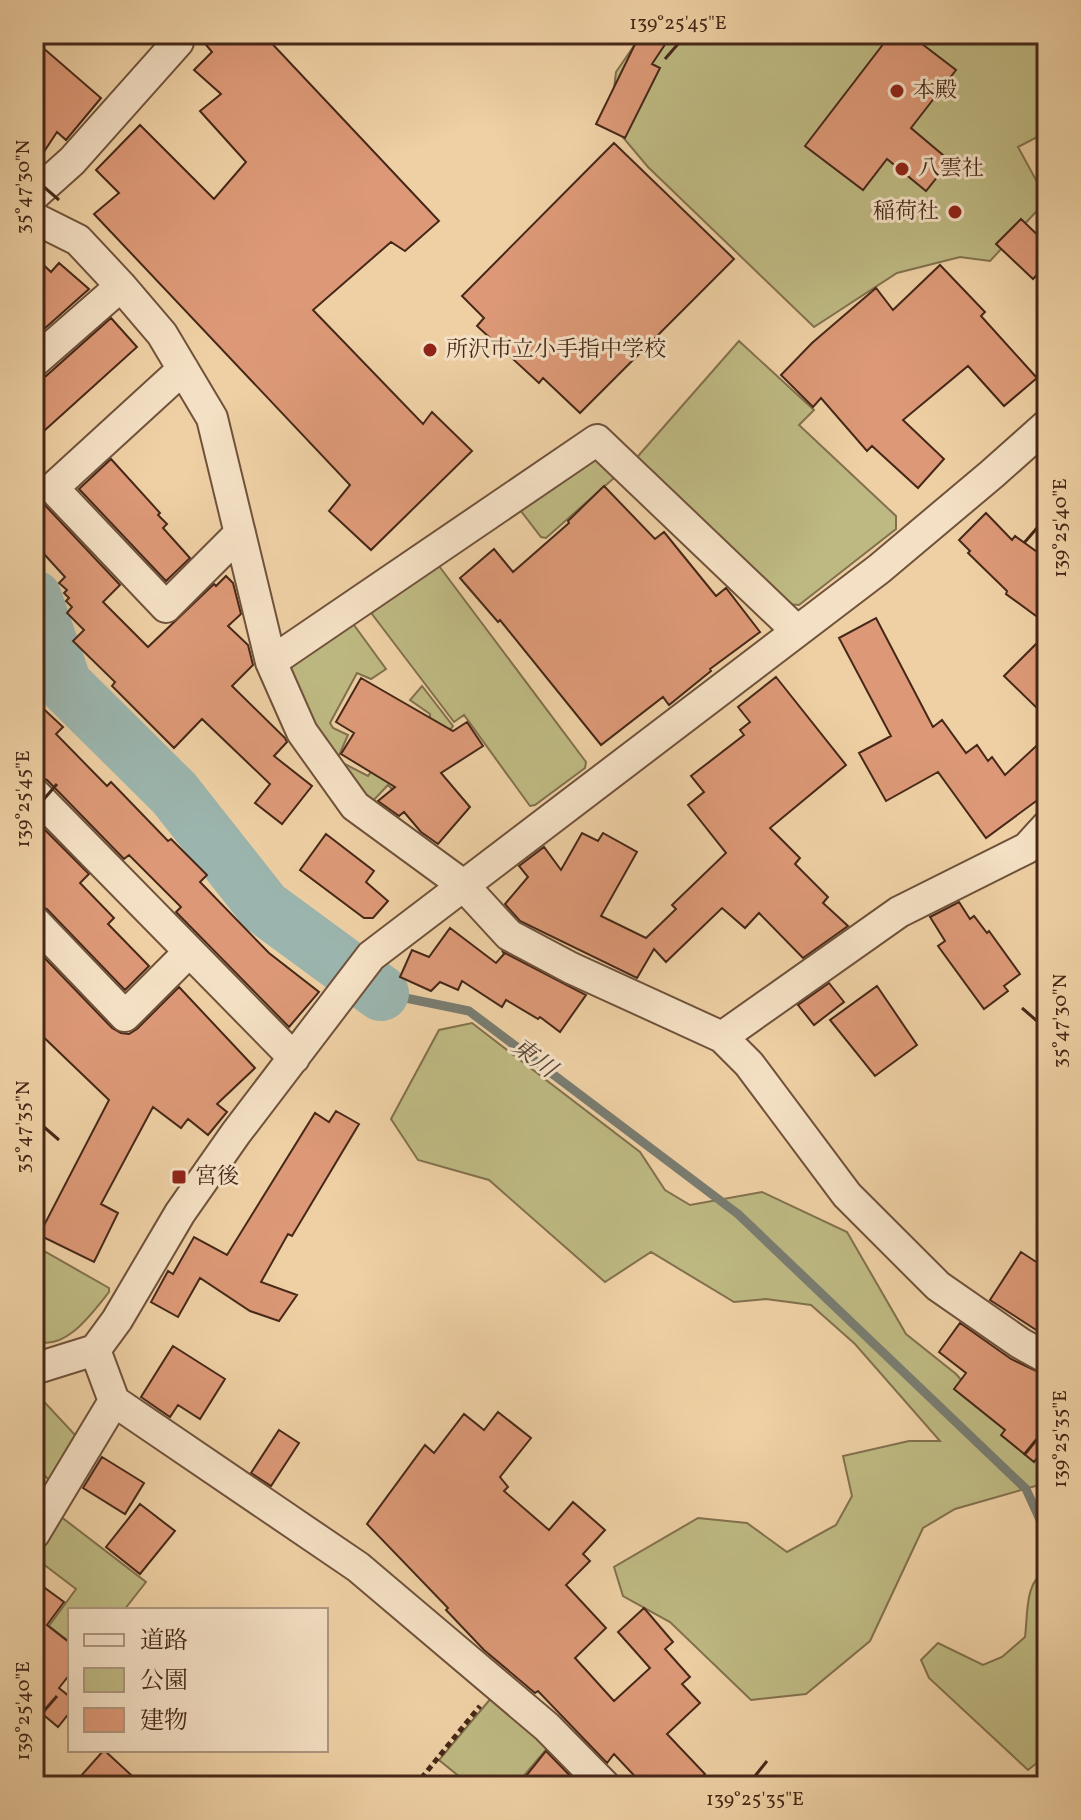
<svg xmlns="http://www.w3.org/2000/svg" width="1081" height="1820" viewBox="0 0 1081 1820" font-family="Vollkorn,'Noto Serif JP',serif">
<rect width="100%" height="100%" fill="#eed0a4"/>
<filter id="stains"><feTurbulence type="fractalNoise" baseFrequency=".0025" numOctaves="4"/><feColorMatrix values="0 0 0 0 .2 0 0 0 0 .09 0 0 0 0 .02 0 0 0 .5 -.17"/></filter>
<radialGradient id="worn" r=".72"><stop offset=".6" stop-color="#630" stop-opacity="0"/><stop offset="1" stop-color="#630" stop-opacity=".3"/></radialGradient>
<path fill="#beb982" stroke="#82704d" stroke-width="2" d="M642,34H1047V132L1018,147L1047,200L990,261L960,257L897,273L814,327L648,167L610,122L616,72Z
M739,341L814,410L799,425L896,516V529L799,605L785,604L632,463Z
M593,455L613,473L614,478L546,538L541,537L521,511L520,505Z
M439,566L586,762L585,768L535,805L530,806L464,715L454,722L372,614L373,607L433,567Z
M349,623L354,625L386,669L371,679L357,673L330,723L333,728L348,735L337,760L368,776L382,755L430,719V714L410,700L422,686L453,726L399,796L388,785L369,805L310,730L287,664Z
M472,1023L640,1152L665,1190L690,1205L762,1192L847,1232L906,1334L956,1374L982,1403L1024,1436L1045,1458L1046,1483L955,1509L923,1528L870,1641L806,1694L751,1700L670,1622L623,1596L614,1567L698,1518L747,1523L787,1552L836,1525L852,1496L843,1456L909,1441H940L855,1344L811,1305L766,1299L734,1302L651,1252L605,1282L489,1180L418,1160L391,1119L439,1030Z
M39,1251H44L109,1288V1292C93,1312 64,1354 34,1340V1260Z
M34,1391L77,1437L49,1480L34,1465Z
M60,1516L146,1582L124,1610H70V1642L49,1626L76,1589L34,1557V1550Z
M1047,1571V1755L1028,1770L929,1678L921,1660L938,1643L983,1665L1002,1657L1025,1637C1028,1616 1024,1580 1047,1571Z
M492,1697L550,1745L515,1786H471L439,1760Z"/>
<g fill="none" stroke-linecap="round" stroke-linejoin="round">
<path stroke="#797d72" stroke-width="9" d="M381,993L469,1011L738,1214L1026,1489L1047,1535"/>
<path stroke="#9bb5ae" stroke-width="56" d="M34,598L64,684L174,793L264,907L381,993"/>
</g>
<path fill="#d97" stroke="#462818" stroke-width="2" d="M197,34H263L439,221L405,251L391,242L313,310L423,424L432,412L472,451L371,550L329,511L350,485L94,214L119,193L96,170L140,125L214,199L246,162L200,111L221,94L194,70L212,52Z
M640,34H672L652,64L660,68L625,138L596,124Z
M891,34H909L956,70L911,128L950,161L926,191L887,159L863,190L805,146Z
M34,40L101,98L66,140L57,132L34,167Z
M614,143L734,259L580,413L543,378L539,383L477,326L484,318L462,296Z
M1021,219L1047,244V264L1033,279L996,244Z
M34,256L51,272L59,263L89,289L34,338Z
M940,265L985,312L981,316L1037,378L1004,406L968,366L903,420L944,459L918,488L872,446L867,451L821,398L813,407L781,375L812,343L876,288L893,310Z
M111,318L137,347L34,440V380L46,376Z
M111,459L160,513L158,515L167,524L163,528L190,558L166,581L79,489Z
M34,470L40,477L35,491L40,500L120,585L103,602L148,647L214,584L216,586L226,576L233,583L241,614L228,626L248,645L253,665L232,686L285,738L287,742L274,756L312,786L282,824L255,803L270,784L202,719L174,748L112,686L115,682L73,641L84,630L67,613L72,607L66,601L69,598L64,593L67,590L59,583L65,577L34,543Z
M604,486L655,539L664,532L716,596L726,588L760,632L710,669L711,671L669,705L663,697L601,745L500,620L498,622L460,578L494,549L513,572L569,523L568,521Z
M986,513L1012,540L1015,536L1047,559V624L1006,594L1007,591L968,553L970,551L959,540Z
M876,618L933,727L942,720L966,753L977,745L988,761L992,757L1005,775L1047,736V793L986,838L938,772L886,801L859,753L891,736L839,638Z
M1047,633V718L1004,676Z
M776,677L846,765L770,828L800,858L795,864L828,897L823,903L848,926L803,958L759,913L745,928L722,908L666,962L654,949L637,978L520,921L505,904L528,877L519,866L544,847L561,870L582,833L598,841L603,833L637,852L601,916L646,938L676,909L672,905L726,853L688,805L704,792L691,776L744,735L740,730L750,722L738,707Z
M361,678L453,731L467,722L483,746L441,773L470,807L438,844L421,832L404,812L399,816L378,801L395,787L341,754L354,733L336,722Z
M34,700L63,727L56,734L107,786L111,782L168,841L171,839L207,875L200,882L269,953L319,992L289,1027L176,912L181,907L129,855L124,859L47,780L34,776Z
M34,819L89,874L80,883L114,918L108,924L149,966L125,990L47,909L34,904Z
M326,834L374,871L366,882L388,901L373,918H364L300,870Z
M959,902L970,919L974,916L987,933L989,931L1020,974L1004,986L1008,991L984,1009L938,946L945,941L930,917Z
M450,928L496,963L504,954L503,952L586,995L560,1032L540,1017L538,1019L506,1000L502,1007L462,981L458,990L440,982L431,991L400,977L412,950L429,957Z
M34,947L112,1028L121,1033L129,1034L137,1029L179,987L255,1068L217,1104L227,1112L208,1135L188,1119L181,1128L153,1107L101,1204L118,1213L94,1262L39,1235L109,1100L34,1028Z
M829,983L844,1002L814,1025L798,1005Z
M877,986L917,1045L875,1076L830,1020Z
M336,1111L359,1124L292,1236L288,1234L261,1282L297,1295L279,1321L250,1311L200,1278L178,1317L151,1302L168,1271L173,1274L194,1237L227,1255L315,1113L329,1122Z
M1021,1252L1047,1269V1337L990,1300Z
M960,1323L1011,1359L1047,1376V1446L1034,1462L1001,1435L1005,1430L954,1389L966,1373L939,1352Z
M173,1346L225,1379L200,1419L178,1405L170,1417L141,1397Z
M498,1412L531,1438L500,1477L508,1487L504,1491L549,1530L573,1502L605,1530L583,1554L590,1561L566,1585L606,1628L575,1658L614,1701L650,1668L618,1632L644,1608L673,1642L665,1649L690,1677L682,1684L700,1703L667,1734L705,1774L692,1786H644L614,1754L607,1763L538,1691L535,1693L484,1650L446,1610L448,1608L367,1524L425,1445L434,1453L464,1414L484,1430Z
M279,1430L299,1443L271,1486L251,1473Z
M102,1457L144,1483L125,1514L83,1488Z
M140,1504L175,1531L140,1574L106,1547Z
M34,1580L64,1602L47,1625L70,1643V1674L59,1688L70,1697V1712L58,1727L40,1712L34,1721Z
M104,1750L143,1786H72Z
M546,1751L580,1786H518Z"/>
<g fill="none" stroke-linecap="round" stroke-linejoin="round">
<defs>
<path id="minor" d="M34,195L72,161L178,42L169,34
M34,218L78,240L121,286L162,334L212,418L271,662L302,732L355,806L463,885L509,935L571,968L722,1037L749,1064L847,1195L938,1286L1020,1343L1047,1358
M34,362L121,286
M183,369L53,488L166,607L240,533
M271,662L597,440L797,631
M34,793L294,1058
M34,921L125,1016L188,953
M722,1037L899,912L1027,848L1047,826
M95,1350L114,1401L358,1567L547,1727L605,1786
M34,1369L95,1350L117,1320L180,1213L236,1133L371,956L879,569L992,474L1047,425
M34,1534L114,1401"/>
</defs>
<use href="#minor" stroke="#70523b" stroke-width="34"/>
<path stroke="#462818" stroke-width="5" stroke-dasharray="6 4" stroke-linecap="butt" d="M1023,34L1047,50
M935,42L941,34
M415,1786L480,1706"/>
<use href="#minor" stroke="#f4e0c4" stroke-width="30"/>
</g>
<path fill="none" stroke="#462818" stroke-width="3" d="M665,59L678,44M44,187L59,200M1024,543L1037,528M44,799L57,784M1022,1008L1037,1021M44,1127L59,1140M1024,1455L1037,1439M44,1711L57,1696M755,1776L767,1761"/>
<g fill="#8f2418" stroke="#f4e0c4" stroke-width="3">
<circle cx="897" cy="91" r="8"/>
<circle cx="902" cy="169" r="8"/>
<circle cx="955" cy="212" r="8"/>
<circle cx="430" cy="350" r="8"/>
<rect x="171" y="1169" width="16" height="16" rx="4"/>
</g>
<g text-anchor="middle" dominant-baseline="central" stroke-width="6" stroke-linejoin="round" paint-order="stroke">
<g font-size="22" fill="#462818" stroke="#f4e0c4" text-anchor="start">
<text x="913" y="91">本殿</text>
<text x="918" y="169">八雲社</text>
<text x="939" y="212" text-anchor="end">稲荷社</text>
<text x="446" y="350">所沢市立小手指中学校</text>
<text x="195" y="1177">宮後</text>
</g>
<g font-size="24" font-style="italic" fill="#574436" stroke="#f4e0c4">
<text transform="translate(533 1059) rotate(37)">東川</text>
</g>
</g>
<rect width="1081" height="1820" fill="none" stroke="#eed0a4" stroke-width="88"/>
<rect x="68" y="1608" width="260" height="144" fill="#f4e0c4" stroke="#ae967f" stroke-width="2"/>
<rect x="84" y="1634" width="40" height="12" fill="#f4e0c4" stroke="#ae967f" stroke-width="2"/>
<text x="140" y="1648" font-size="24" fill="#462818">道路</text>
<rect x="84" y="1668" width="40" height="24" fill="#beb982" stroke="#ae967f" stroke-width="2"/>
<text x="140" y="1688" font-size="24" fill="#462818">公園</text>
<rect x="84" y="1708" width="40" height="24" fill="#dd9977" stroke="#ae967f" stroke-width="2"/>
<text x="140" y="1728" font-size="24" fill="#462818">建物</text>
<rect x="44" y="44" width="993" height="1732" fill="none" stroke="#462818" stroke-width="3"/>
<g font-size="20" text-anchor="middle" fill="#462818">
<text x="678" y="29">139°25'45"E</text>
<text transform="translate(22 187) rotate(-90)" y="7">35°47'30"N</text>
<text transform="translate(1059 528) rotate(-90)" y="7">139°25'40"E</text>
<text transform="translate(22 799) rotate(-90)" y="7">139°25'45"E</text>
<text transform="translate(1059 1021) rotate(-90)" y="7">35°47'30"N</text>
<text transform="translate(22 1127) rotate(-90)" y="7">35°47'35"N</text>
<text transform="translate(1059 1439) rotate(-90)" y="7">139°25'35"E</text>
<text transform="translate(22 1711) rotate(-90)" y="7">139°25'40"E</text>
<text x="755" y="1805">139°25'35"E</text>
</g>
<rect width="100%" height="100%" filter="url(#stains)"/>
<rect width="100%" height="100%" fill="url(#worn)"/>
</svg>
